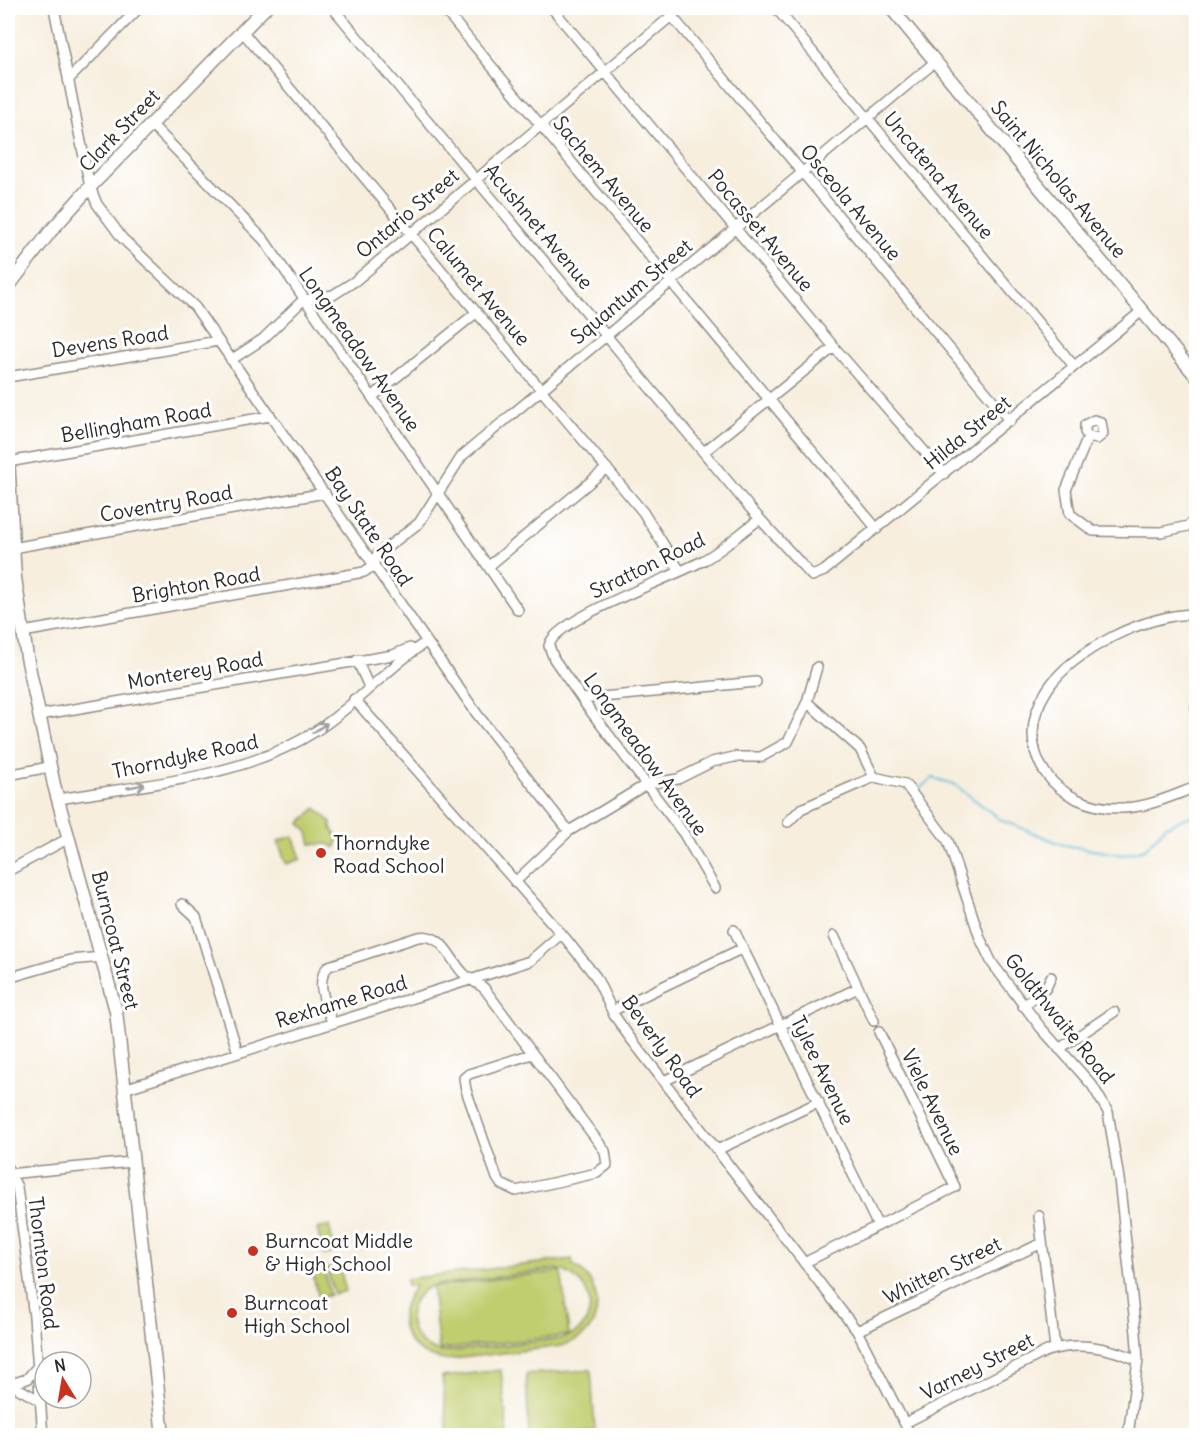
<svg xmlns="http://www.w3.org/2000/svg" width="1204" height="1443" viewBox="0 0 1204 1443" font-family="Delius,sans-serif">
<rect width="100%" height="100%" fill="#fff"/>
<filter id="ink" filterUnits="userSpaceOnUse"><feTurbulence type="fractalNoise" baseFrequency=".0167" numOctaves="2"/><feDisplacementMap in="SourceGraphic" scale="12" xChannelSelector="R" yChannelSelector="G"/><feConvolveMatrix kernelMatrix="1 2 1 2 8 2 1 2 1" color-interpolation-filters="sRGB"/></filter>
<filter id="wash" filterUnits="userSpaceOnUse"><feTurbulence type="fractalNoise" baseFrequency=".008" numOctaves="4" result="noise"/><feDisplacementMap in="SourceGraphic" scale="24" xChannelSelector="R" yChannelSelector="G"/><feGaussianBlur stdDeviation="1.35" result="paint"/><feColorMatrix in="noise" values="0 0 0 0 0 0 0 0 0 0 0 0 0 0 0 0 0 1.4 0 .05"/><feComposite in="paint" operator="in"/></filter>
<g filter="url(#wash)">
<rect width="100%" height="100%" fill="#f7eede"/>
<path fill="#c1ce70" stroke="#767c4e" stroke-width="1.5" fill-rule="evenodd" d="M316,808L331,822V828L339,839L335,848L329,844H311L308,832L300,823Z
M293,836L301,859L286,864L278,841Z
M329,1226L335,1252L324,1255L317,1229Z
M572,1259L573,1265C598,1278 606,1315 584,1335C578,1340 569,1343 562,1346L444,1360C403,1352 390,1319 415,1286H407L406,1279ZM556,1269C598,1278 603,1332 558,1339L443,1352C407,1347 398,1304 430,1286Z
M339,1265L346,1291L334,1294L327,1269Z
M324,1269L330,1295L319,1298L312,1273Z
M561,1271L569,1335L439,1350L432,1287Z
M501,1370L508,1435H448L442,1377Z
M591,1370L595,1432L529,1435L526,1374Z"/>
<g fill="none" stroke-linecap="round" stroke-linejoin="round">
<path stroke="#5ebfdd" stroke-width="2" d="M920,788L933,778L954,784L1001,820L1064,845L1123,855L1145,849L1166,826L1196,814"/>
</g>
</g>
<g filter="url(#ink)">
<g fill="none" stroke-linecap="round" stroke-linejoin="round">
<defs>
<path id="street" d="M54,8L90,187L97,204L122,238L195,307L477,714L569,831L515,882
M333,8L750,508L812,576L824,571L1143,310
M443,8L877,529
M552,8L834,347L944,474
M665,8L1010,421
M776,8L1074,366
M242,31L643,512L680,571
M68,80L139,8
M152,125L264,240L518,610
M231,360L263,339L302,301L333,295L355,281L681,8
M8,377L218,341
M372,397L477,312
M1088,437L1097,439L1103,434L1101,422L1094,420L1085,425V432L1088,437L1066,490L1070,514L1093,531L1161,532L1188,526L1196,519
M705,451L834,347
M8,462L270,416
M12,548L325,493
M489,566L607,468
M1196,614C1169,614 1138,624 1114,636C1089,649 1062,666 1047,690C1008,750 1056,811 1123,808C1149,807 1172,796 1196,787
M23,632L364,572L373,566L377,555L419,523L462,456L935,62
M357,660L369,687
M354,699L566,939L596,977L614,1015L628,1035L857,1331L911,1436
M582,699L756,682
M807,702L860,749L874,777L905,784L948,841L980,938L992,963L1041,1028L1092,1085L1108,1112L1119,1179L1136,1333L1138,1360L1128,1436
M1196,707V706
M39,715L393,655L410,648
M8,775L49,767
M58,799C142,785 243,778 316,731C356,705 387,668 426,642
M788,822L801,809L874,777
M569,831L647,784L678,779L712,762L734,757H761L788,742L807,702L817,667
M8,871L69,838
M715,888L684,834L586,705L554,659L549,646C553,619 677,576 704,560C724,549 741,532 760,519
M182,904L196,917L238,1053
M734,930L878,1226
M834,936L874,1021
M8,978L70,960L102,957
M1023,1006L1046,988L1051,977
M612,1011L743,948
M332,1023C327,1006 313,980 329,966L418,937C443,932 449,959 464,974C469,979 477,983 484,988L605,1151L607,1165L597,1173L516,1191L501,1184L497,1178L466,1090L464,1078L469,1074L532,1054
M1059,1049L1114,1012
M664,1081L858,988
M124,1089L530,961L561,934
M717,1150L819,1102
M8,1169L17,1187L34,1317L43,1436
M8,1174L132,1162
M1039,1216L1055,1348
M804,1263L955,1187L879,1032
M857,1331L1042,1243
M8,1383L41,1401
M11,1384L27,1379L38,1366
M905,1423L1047,1351C1079,1341 1107,1347 1138,1360"/>
<path id="secondary" d="M891,8L1196,376
M8,287L50,232L90,187L265,8
M8,458L15,578L27,657L54,785L116,1011L163,1436"/>
</defs>
<use href="#street" stroke="#918c84" stroke-width="12"/>
<use href="#secondary" stroke="#918c84" stroke-width="15"/>
<use href="#street" stroke="#fff" stroke-width="9"/>
<use href="#secondary" stroke="#fff" stroke-width="12"/>
</g>
<defs><path id="oneway-shaft" d="M-6 0H5M1.5-3L5.5 0L1.5 3" fill="none" stroke-width="1.6" stroke-linecap="round" stroke-linejoin="round" transform="scale(1.5)"/></defs>
<g stroke="#a0a0a0">
<use href="#oneway-shaft" transform="translate(320 728) rotate(-34)"/>
<use href="#oneway-shaft" transform="translate(136 786) rotate(-11)"/>
</g>
</g>
<g fill="#c8321e" stroke="#fff" stroke-width="2">
<circle cx="321" cy="853" r="6"/>
<circle cx="253" cy="1251" r="6"/>
<circle cx="232" cy="1313" r="6"/>
</g>
<g text-anchor="middle" dominant-baseline="central" stroke-width="6" stroke-linejoin="round" paint-order="stroke">
<g font-size="20" fill="#2b2b2b" stroke="#fff">
<text transform="translate(119 130) rotate(-46)">Clark Street</text>
<text transform="translate(604 174) rotate(50)">Sachem Avenue</text>
<text transform="translate(939 175) rotate(50)">Uncatena Avenue</text>
<text transform="translate(1059 179) rotate(50)">Saint Nicholas Avenue</text>
<text transform="translate(851 202) rotate(50)">Osceola Avenue</text>
<text transform="translate(407 213) rotate(-40)">Ontario Street</text>
<text transform="translate(539 226) rotate(50)">Acushnet Avenue</text>
<text transform="translate(761 230) rotate(50)">Pocasset Avenue</text>
<text transform="translate(479 286) rotate(50)">Calumet Avenue</text>
<text transform="translate(631 291) rotate(-40)">Squantum Street</text>
<text transform="translate(110 341) rotate(-9)">Devens Road</text>
<text transform="translate(360 349) rotate(55)">Longmeadow Avenue</text>
<text transform="translate(136 422) rotate(-10)">Bellingham Road</text>
<text transform="translate(967 432) rotate(-39)">Hilda Street</text>
<text transform="translate(166 503) rotate(-10)">Coventry Road</text>
<text transform="translate(369 526) rotate(56)">Bay State Road</text>
<text transform="translate(647 565) rotate(-26)">Stratton Road</text>
<text transform="translate(196 584) rotate(-10)">Brighton Road</text>
<text transform="translate(195 670) rotate(-10)">Monterey Road</text>
<text transform="translate(646 754) rotate(54)">Longmeadow Avenue</text>
<text transform="translate(185 756) rotate(-12)">Thorndyke Road</text>
<text transform="translate(116 940) rotate(76)">Burncoat Street</text>
<text transform="translate(341 1001) rotate(-17)">Rexhame Road</text>
<text transform="translate(1060 1018) rotate(51)">Goldthwaite Road</text>
<text transform="translate(662 1046) rotate(54)">Beverly Road</text>
<text transform="translate(823 1070) rotate(64)">Tylee Avenue</text>
<text transform="translate(933 1102) rotate(64)">Viele Avenue</text>
<text transform="translate(44 1263) rotate(83)">Thornton Road</text>
<text transform="translate(942 1270) rotate(-26)">Whitten Street</text>
<text transform="translate(977 1366) rotate(-27)">Varney Street</text>
</g>
<g font-size="20" fill="#2b2b2b" stroke="#fff" text-anchor="start">
<text x="333" y="842">Thorndyke<tspan x="333" dy="23">Road School</tspan></text>
<text x="265" y="1240">Burncoat Middle<tspan x="265" dy="23">&amp; High School</tspan></text>
<text x="244" y="1302">Burncoat<tspan x="244" dy="23">High School</tspan></text>
</g>
</g>
<rect width="1204" height="1443" fill="none" stroke="#fff" stroke-width="30"/>
<g transform="translate(63 1380) rotate(349)"><circle r="28" fill="#ffffff" stroke="#aaaaaa" stroke-width="1.5"/>
<path d="M0-4.5L10 22L0 15L-10 22Z" fill="#c8321e"/>
<text y="-9" font-size="16" font-weight="bold" text-anchor="middle" fill="#2b2b2b">N</text>
</g>
</svg>
